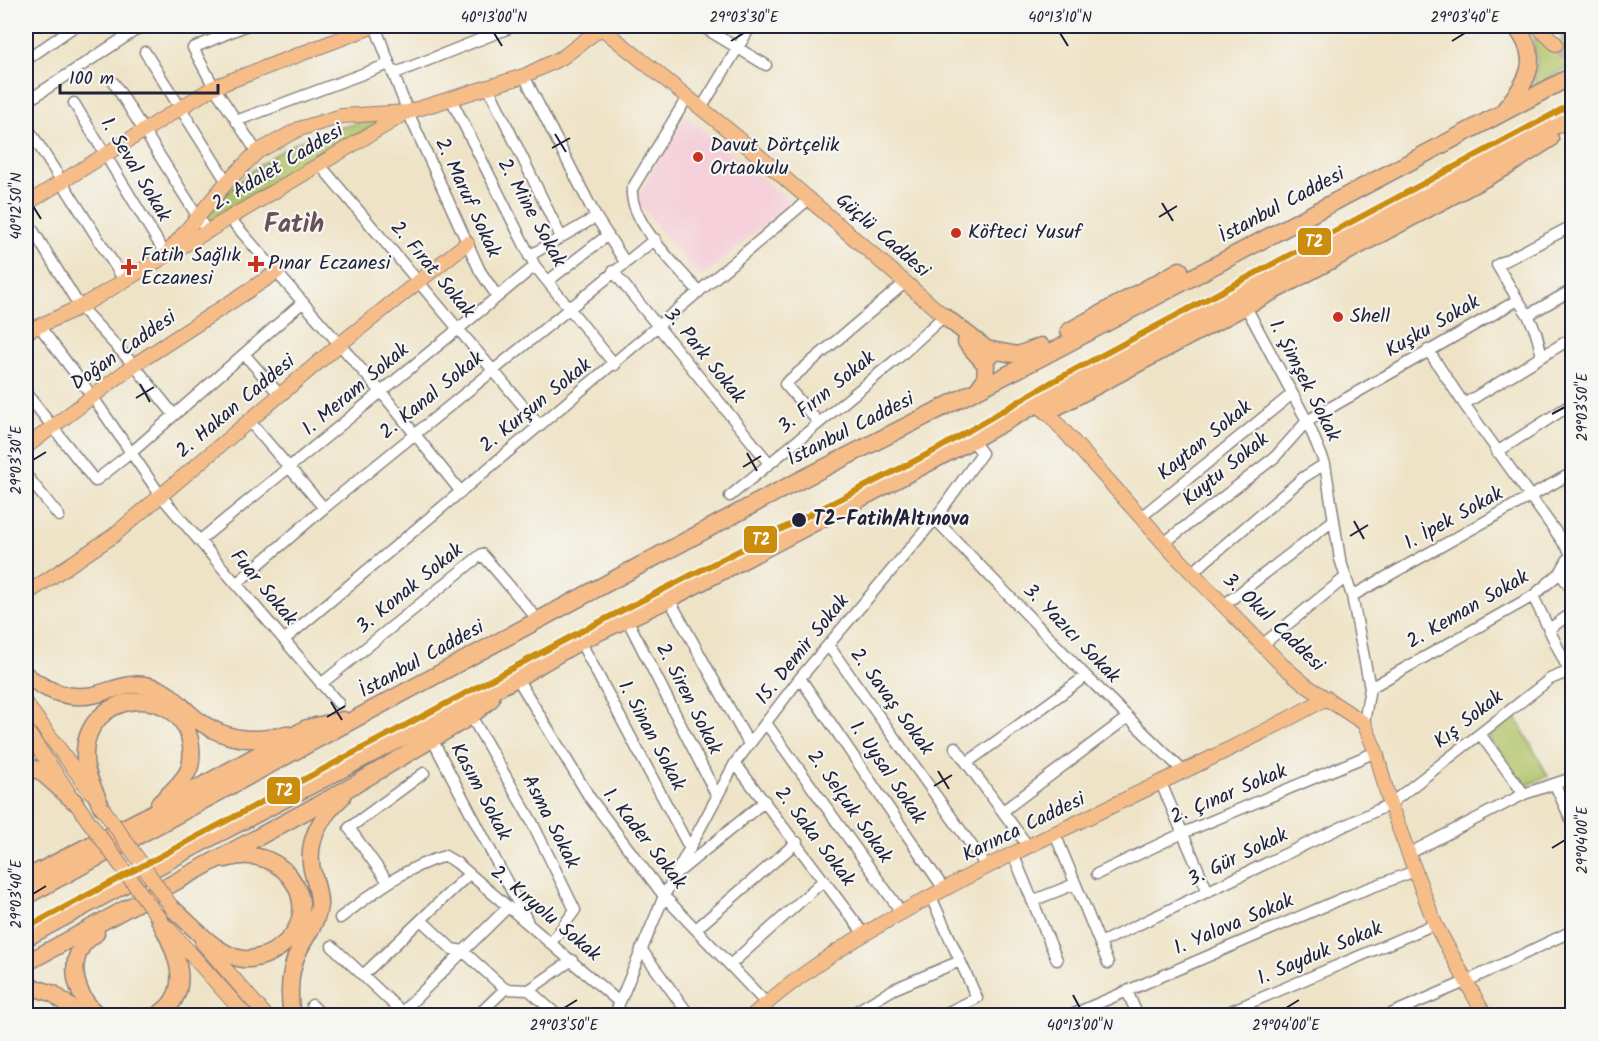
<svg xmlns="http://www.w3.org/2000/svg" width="1598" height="1041" viewBox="0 0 1598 1041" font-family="Kalam,sans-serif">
<rect width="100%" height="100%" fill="#f6f6f2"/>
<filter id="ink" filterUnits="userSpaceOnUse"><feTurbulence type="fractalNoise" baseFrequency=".0167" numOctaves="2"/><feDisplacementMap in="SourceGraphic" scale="12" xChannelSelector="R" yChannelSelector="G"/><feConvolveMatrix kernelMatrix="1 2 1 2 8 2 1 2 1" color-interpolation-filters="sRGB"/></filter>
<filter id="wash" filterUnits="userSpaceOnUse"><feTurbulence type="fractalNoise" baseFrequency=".008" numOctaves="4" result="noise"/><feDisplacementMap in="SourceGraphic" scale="24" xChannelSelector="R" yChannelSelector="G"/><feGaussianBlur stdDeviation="1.35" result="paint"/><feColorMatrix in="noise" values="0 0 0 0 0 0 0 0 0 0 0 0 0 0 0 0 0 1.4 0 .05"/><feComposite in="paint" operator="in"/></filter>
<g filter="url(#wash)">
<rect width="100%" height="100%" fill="#eee3c6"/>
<path fill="#f5cfd9" d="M685,115L790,202L707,273L699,276L636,200Z"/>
<path fill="#b0c367" stroke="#697251" stroke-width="1.5" d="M1552,26H1572V66L1534,86L1537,61L1533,38L1539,40L1550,50L1564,39Z
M382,120L207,224L203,217C260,159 298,129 382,120Z
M1515,716L1548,776L1526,786L1521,783L1488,737Z"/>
</g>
<g filter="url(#ink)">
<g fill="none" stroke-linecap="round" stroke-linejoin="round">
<path stroke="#c5bcaa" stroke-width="14" stroke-dasharray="14 7" stroke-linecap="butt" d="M1556,44L1572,59"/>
<defs>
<path id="minor" d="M245,26L193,48L214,87L257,152
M375,26L408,112L480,271L497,296
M701,26L766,65
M787,26L790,27
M145,52L227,182
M26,60L75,26
M393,74L514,26
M524,76L596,217L625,262
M114,83L208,233
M488,87L561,237
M688,96L632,189C629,222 678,267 699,292
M451,99L535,266L615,365
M26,102L142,26
M74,103L166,255
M702,107L751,26
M236,121L389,64
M26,125L124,280
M320,165L540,426
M26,219L80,307L134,365L174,415
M231,220L382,393L461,492
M529,256L596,217
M613,271L769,463
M548,281L608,235
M1518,300L1497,265L1572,226
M1245,305L1307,421L1325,464L1340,559L1352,596L1370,688L1364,723
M1528,315L1536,332L1542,356
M40,327L92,396L161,496L338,703
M1428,350L1464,404L1572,338
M244,354L280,395
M26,393L95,481L132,452L303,302
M1464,404L1571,553
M250,422L324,508
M819,423L785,384L906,282
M1497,452L1572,404
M26,475L59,516
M730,496L898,358L944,316
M1141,517L1292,394
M935,519L1086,676L1184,772
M199,541L535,266
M1164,543L1275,457L1307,421L1518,300L1528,315L1572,290
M1193,572L1304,477L1325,464
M1560,573L1572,590
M236,584L324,508L655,239
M1352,596L1572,473
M1533,596L1569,671
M669,599L749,744
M1224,605L1334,520
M627,619L717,796
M1549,629L1572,613
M284,640L809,199
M580,641L690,849
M828,645L987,867
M1262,645L1346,577
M517,678L590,798L664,896L766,1003
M800,678L944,889
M321,684L482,554L539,621
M1370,688L1533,596L1560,573L1572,552
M471,716L532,822L575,910L551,943
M766,723L902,913
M1480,734L1524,794L1572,778
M432,739L527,920
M955,747L1028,846
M968,762L1086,676
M735,763L864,934
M1161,783L1208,892
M1555,785L1572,822
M1003,811L1128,717
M1055,834L1108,963
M1013,854L1057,960
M1408,854L1524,794
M681,870L765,801
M1097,874L1183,833L1376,752
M388,882L349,828L424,773
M931,897L977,998L940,1016
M1032,901L1075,884
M340,918C373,893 405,867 445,856L457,863L619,1002
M421,920L452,949L463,951L505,989L529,990L558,1016
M696,929L797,842
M1100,943L1390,804L1550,679L1572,670
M332,946L406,1016
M641,949L690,1016
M730,965L824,880
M363,975L469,874
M529,990L572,960
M1127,991L1138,1016
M312,1005L323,1016
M402,1012L508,907
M477,1016L505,989
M614,1016L664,896L735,763L800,678L935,519L982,453L972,440
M848,1016L894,989L960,961
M1069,1016L1348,896L1415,871
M1219,1016L1435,924
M1386,1016L1465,982L1572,931"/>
<path id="major" d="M599,26L737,137L944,316
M1537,26L1556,44
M26,204L214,87L374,26
M166,255L227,182L257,152L299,129L342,116L408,112L524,76L563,57L601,28
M26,332L80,307L406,113
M1047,412L1172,552L1281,664L1307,686L1364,723L1376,752L1390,804L1435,924L1485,1016
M26,447L134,365L277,272
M26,594L113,536L340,344L467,243
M26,704L91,792
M26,730L67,790
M167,927L246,1016
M202,942L266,1016
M752,1016C816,958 890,918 965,878C1085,816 1209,763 1327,698"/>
<path id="highway" d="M1505,109C1529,79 1542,59 1515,26
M944,316L993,354
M1069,331L1180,270
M966,342L986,365L985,379L978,389
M986,349L1018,355L1041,346
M1039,403L1047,412L1508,166L1550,139
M26,675C45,690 68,700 93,695C115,690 132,679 156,688C170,693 178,703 189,713C217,738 250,745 286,734
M26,766L40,771L75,802
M101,806C95,791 85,774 85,758C82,689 183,680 191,746C192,755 192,765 187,773C180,785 169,794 159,804
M26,878L145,817L307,728L343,720
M26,896L769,496L1040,358L1572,76
M173,909C193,926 216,955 243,959C252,960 266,956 274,951C333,916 287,839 226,859
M96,933C92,937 85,941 82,946C67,970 79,1000 99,1016
M26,938L214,836L517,678L580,641L669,599L972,440L1309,254L1572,117
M26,963L356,784L471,716L491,699
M26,985L54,994L81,1016
M156,1016C198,992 174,948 158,917
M292,1016C288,992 289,969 300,948C307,934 317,923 319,906C320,895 315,881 312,870C306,841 321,816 342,797"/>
</defs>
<use href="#minor" stroke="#888280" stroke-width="13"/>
<use href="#major" stroke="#888280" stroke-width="16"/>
<use href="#highway" stroke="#888280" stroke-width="19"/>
<use href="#minor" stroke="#fff" stroke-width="10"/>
<use href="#major" stroke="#f7bd88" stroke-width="14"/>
<use href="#highway" stroke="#f7bd88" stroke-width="16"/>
<defs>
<path id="major-bridge" d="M75,802L158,917
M101,806L173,909"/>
</defs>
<use href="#major-bridge" stroke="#888280" stroke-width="16" stroke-linecap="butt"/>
<use href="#major-bridge" stroke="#f7bd88" stroke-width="14"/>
<defs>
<path id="tram-1" d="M26,928L578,633L936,450L1050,383L1572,104"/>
</defs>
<use href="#tram-1" stroke="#f6f6f2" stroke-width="10"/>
<use href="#tram-1" stroke="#cc8c0c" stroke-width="6"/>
</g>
</g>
<path fill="none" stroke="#22223b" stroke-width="2" d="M494,33L502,46M1060,33L1068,46M731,41L744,33M1452,41L1465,33M555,134L566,152M552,148L570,138M1162,203L1173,221M33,206L41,219M1159,217L1177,206M140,384L150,402M136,398L154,387M1552,414L1565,407M747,453L757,471M33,460L46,452M743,467L761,456M1354,521L1364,539M1350,536L1368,525M331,702L342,720M327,717L345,706M938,771L949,789M934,786L952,775M1552,848L1565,840M33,894L46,886M1073,995L1080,1008M564,1008L577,1000M1286,1008L1299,1000"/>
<g fill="#c8321e" stroke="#f6f6f2" stroke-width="2">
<circle cx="698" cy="157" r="6"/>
<circle cx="956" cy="233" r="6"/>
<path d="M253 255h6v6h6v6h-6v6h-6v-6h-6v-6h6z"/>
<path d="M126 258h6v6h6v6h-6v6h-6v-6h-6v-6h6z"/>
<circle cx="1338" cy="317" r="6"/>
</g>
<circle fill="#22223b" stroke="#f6f6f2" stroke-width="2" cx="799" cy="520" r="8"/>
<g text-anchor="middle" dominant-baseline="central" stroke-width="4.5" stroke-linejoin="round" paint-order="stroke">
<g font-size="20" fill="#22223b" stroke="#f6f6f2" text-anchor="start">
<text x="710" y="146">Davut Dörtçelik<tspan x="710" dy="23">Ortaokulu</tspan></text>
<text x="968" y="233">Köfteci Yusuf</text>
<text x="141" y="256">Fatih Sağlık<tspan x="141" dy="23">Eczanesi</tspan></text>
<text x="268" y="264">Pınar Eczanesi</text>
<text x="1350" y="317">Shell</text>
</g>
<g font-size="20" fill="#22223b" stroke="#f6f6f2">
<text transform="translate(278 168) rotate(-31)">2. Adalet Caddesi</text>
<text transform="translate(135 170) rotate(59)">1. Seval Sokak</text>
<text transform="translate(467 198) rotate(65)">2. Maruf Sokak</text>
<text transform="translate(1282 206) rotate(-28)">İstanbul Caddesi</text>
<text transform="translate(531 213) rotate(61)">2. Mine Sokak</text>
<text transform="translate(882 236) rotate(41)">Güçlü Caddesi</text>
<text transform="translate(432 270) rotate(50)">2. Fırat Sokak</text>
<text transform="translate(1433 327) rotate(-30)">Kuşku Sokak</text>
<text transform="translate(124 351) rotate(-35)">Doğan Caddesi</text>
<text transform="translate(704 356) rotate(51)">3. Park Sokak</text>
<text transform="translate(1304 381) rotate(63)">1. Şimşek Sokak</text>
<text transform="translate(356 390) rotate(-40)">1. Meram Sokak</text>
<text transform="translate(827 393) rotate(-39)">3. Fırın Sokak</text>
<text transform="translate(432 396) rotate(-39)">2. Kanal Sokak</text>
<text transform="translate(536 406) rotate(-39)">2. Kurşun Sokak</text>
<text transform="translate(236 407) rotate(-40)">2. Hakan Caddesi</text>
<text transform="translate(851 430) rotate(-27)">İstanbul Caddesi</text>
<text transform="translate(1205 441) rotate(-39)">Kaytan Sokak</text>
<text transform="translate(1226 470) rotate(-39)">Kuytu Sokak</text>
<text transform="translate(1454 519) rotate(-29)">1. İpek Sokak</text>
<text transform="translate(263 588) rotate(50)">Fuar Sokak</text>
<text transform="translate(410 589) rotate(-39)">3. Konak Sokak</text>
<text transform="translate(1468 610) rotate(-30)">2. Keman Sokak</text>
<text transform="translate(1273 623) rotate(44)">3. Okul Caddesi</text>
<text transform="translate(1071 634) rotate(46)">3. Yazıcı Sokak</text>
<text transform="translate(803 650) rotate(-51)">15. Demir Sokak</text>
<text transform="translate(422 660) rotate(-29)">İstanbul Caddesi</text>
<text transform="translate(688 699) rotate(63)">2. Siren Sokak</text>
<text transform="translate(891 702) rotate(54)">2. Savaş Sokak</text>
<text transform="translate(1469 720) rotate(-38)">Kış Sokak</text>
<text transform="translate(651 736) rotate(62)">1. Sinan Sokak</text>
<text transform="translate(887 773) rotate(56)">1. Uysal Sokak</text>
<text transform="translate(480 792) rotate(62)">Kasım Sokak</text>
<text transform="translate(1229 795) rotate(-23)">2. Çınar Sokak</text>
<text transform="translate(849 807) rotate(55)">2. Selçuk Sokak</text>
<text transform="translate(550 822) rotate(63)">Asma Sokak</text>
<text transform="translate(1024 828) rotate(-26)">Karınca Caddesi</text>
<text transform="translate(814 837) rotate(53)">2. Saka Sokak</text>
<text transform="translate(644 839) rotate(52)">1. Kader Sokak</text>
<text transform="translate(1238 858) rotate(-26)">3. Gür Sokak</text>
<text transform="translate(545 914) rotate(40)">2. Kıryolu Sokak</text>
<text transform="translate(1234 925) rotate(-23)">1. Yalova Sokak</text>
<text transform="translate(1320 954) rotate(-23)">1. Sayduk Sokak</text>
</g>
<g font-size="20" font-weight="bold" fill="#22223b" stroke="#f6f6f2" text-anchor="start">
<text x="813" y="520">T2-Fatih/Altınova</text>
</g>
<g font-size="26" font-weight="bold" fill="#695059" stroke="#f6f6f2">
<text x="294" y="225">Fatih</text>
</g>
</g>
<g stroke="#f6f6f2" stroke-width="2">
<rect x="1297" y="227" width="35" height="29" rx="6" fill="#cc8c0c"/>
<rect x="743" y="525" width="35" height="29" rx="6" fill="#cc8c0c"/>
<rect x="266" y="776" width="35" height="29" rx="6" fill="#cc8c0c"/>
</g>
<g font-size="16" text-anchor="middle" font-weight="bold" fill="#fff">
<text x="1314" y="247">T2</text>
<text x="761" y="545">T2</text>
<text x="284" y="796">T2</text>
</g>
<rect width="1598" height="1041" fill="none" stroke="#f6f6f2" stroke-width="66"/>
<path d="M60 84v9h158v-9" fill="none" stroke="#22223b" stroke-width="3"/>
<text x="69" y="84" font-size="18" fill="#22223b" stroke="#f6f6f2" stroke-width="4.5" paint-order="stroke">100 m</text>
<rect x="33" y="33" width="1532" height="975" fill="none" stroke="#22223b" stroke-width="2"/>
<g font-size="15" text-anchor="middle" fill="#22223b">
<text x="494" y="22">40°13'00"N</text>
<text x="744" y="22">29°03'30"E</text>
<text x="1060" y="22">40°13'10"N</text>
<text x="1465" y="22">29°03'40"E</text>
<text transform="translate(16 206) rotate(-90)" y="5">40°12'50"N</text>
<text transform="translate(1582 407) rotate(-90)" y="5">29°03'50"E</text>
<text transform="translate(16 460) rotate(-90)" y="5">29°03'30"E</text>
<text transform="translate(1582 840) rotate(-90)" y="5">29°04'00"E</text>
<text transform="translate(16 894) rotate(-90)" y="5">29°03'40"E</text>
<text x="564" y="1030">29°03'50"E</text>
<text x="1080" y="1030">40°13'00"N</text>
<text x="1286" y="1030">29°04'00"E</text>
</g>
</svg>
